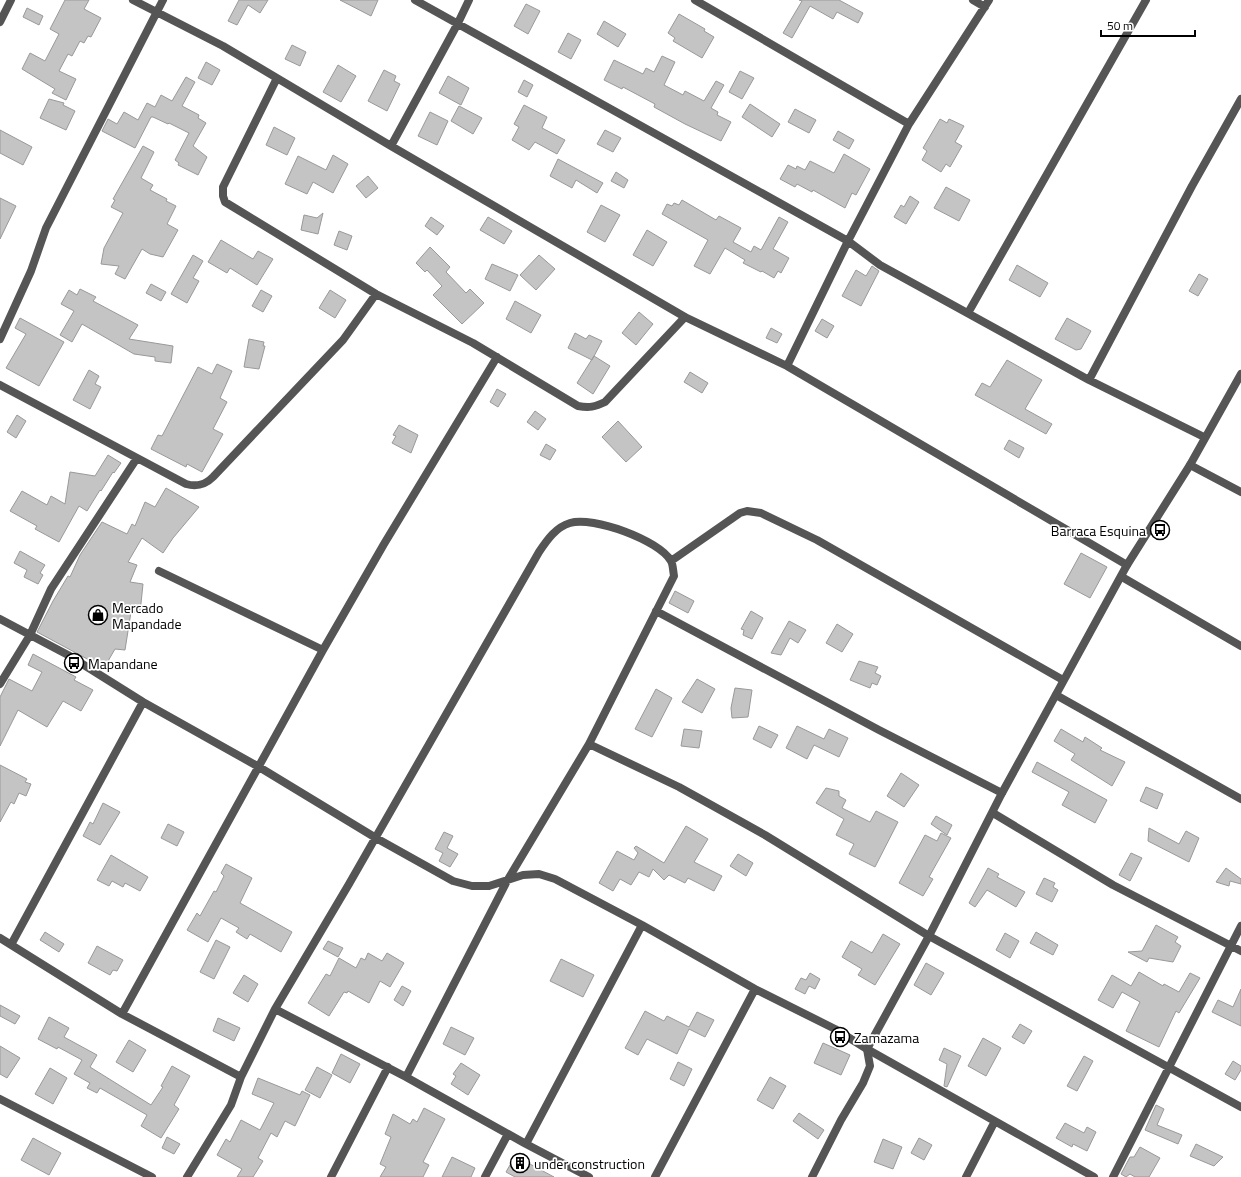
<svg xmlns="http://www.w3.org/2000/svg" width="1241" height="1177" viewBox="0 0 1241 1177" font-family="'Titillium Web',sans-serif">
<rect width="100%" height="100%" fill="#fff"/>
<path fill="#c4c4c4" stroke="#999" d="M65,0H89L84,9L101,18L91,37L88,36L84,43L80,41L72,56L68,54L59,71L76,79L66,100L52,93L55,89L22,69L30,53L45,61L59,34L50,29Z
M239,0H268L260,13L248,5L237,25L228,21Z
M340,0H378L371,16Z
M799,0H839L863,13L858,23L837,12L833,19L810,6L792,38L783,33L802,1Z
M526,4L540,11L528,34L514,26Z
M27,8L43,16L39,25L23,17Z
M679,14L705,29L704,31L714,37L702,58L673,41L675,38L668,33Z
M604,21L626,34L618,47L597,34Z
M568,33L581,40L571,59L558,52Z
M292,45L306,52L300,66L285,59Z
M662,56L675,62L664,85L683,95L685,91L704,101L716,81L724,85L711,108L718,112L717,115L731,122L721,141L685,124L654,107L655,104L623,87L622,89L604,80L614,60L643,74L646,68L654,72Z
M206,62L220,70L212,85L198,78Z
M338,65L356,76L341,102L323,92Z
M384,70L396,76L394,81L400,84L387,111L368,101Z
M740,71L754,78L742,99L729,92Z
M448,76L469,88L461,105L439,93Z
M186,77L195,82L182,106L199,115L198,118L206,123L193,146L207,157L198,175L178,165L179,163L175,160L189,133L169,123L168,124L153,117H151L135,148L102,131L108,119L117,124L124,112L138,120L147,103L155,107L161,95L172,101Z
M524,80L533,85L527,97L518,92Z
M49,99L64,103L63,105L75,111L66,130L40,118Z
M750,104L780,124L772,137L742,117Z
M524,105L547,117L542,128L565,140L557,154L535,142L529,150L512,140L519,127L514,124Z
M459,106L482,118L473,134L451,121Z
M795,109L816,120L809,133L788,122Z
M430,112L448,121L437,145L418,136Z
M940,119L947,123L949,119L964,126L955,142L962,146L950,167L946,164L941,172L922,160L927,151L923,148Z
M274,127L295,138L287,155L266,145Z
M0,130L32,147L23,165L0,153Z
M605,130L621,138L613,152L597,144Z
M838,131L854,140L849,149L833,140Z
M143,146L154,152L141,178L153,185L150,190L167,199L166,201L176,206L167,224L178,230L163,257L150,254L142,249L125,279L115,274L119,266L101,264L104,248L123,213L111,207L115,200L113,199Z
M844,154L870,169L856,195L852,193L845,208L813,190L812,192L797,184L795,187L780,179L788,165L796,169L797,166L805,170L810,161L834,173Z
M333,155L348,164L333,193L313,182L307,194L285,184L298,156L326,170Z
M558,159L603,183L597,193L576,180L572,188L550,176Z
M616,172L628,180L624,188L611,181Z
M368,176L378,188L366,198L356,186Z
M946,187L970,200L959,221L934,208Z
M910,196L919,202L906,224L894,217L901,205L904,207Z
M0,198L16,206L0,239Z
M682,200L716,220L719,216L741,228L733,242L751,252L754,246L761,250L779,217L788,222L773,249L789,258L781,273L778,271L774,278L762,271L761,272L743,263L745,260L725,248L710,274L694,266L708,240L662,214L667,204L672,206L674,203L679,205Z
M601,205L620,215L605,242L587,232Z
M323,213L318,234L301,230L304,215L317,218Z
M431,217L444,226L437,235L425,226Z
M488,217L512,231L504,244L480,230Z
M647,230L667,242L653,266L633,255Z
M339,231L352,236L347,250L334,245Z
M221,240L253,259L258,251L273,259L257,285L230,268L227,273L208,262Z
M430,247L450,267L446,272L466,293L470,289L484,303L462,324L433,295L442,286L427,270L425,272L416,263Z
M193,255L203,261L193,278L199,281L187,303L171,294Z
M539,255L555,269L536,290L520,275Z
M492,264L518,275L510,291L485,279Z
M1017,265L1048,283L1040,297L1009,280Z
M872,266L879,271L861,306L842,296L856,270L866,276Z
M1199,274L1208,279L1198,296L1189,291Z
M151,284L166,292L161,301L146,293Z
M80,289L96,297L93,301L138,325L129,339L173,346L171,363L155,361V357L134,354L82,324L72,342L60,335L74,311L61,304L69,290L77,295Z
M261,290L272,296L263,312L252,306Z
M330,290L346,300L335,318L319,308Z
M515,301L541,315L531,333L506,319Z
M639,312L653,324L636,345L622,333Z
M20,318L64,342L39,386L6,368L26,334L15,328Z
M1067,318L1091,331L1081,349L1076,350L1055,339Z
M822,319L834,326L827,338L815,331Z
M771,328L782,334L777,343L766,338Z
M575,333L586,339L589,335L602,341L592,360L568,348Z
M249,339L264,342L263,346H265L259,369L244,367Z
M594,356L610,366L593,394L577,383Z
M1007,360L1042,380L1025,409L1052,424L1046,434L975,395L982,383L990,387Z
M217,364L232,371L220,398L227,402L213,429L223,434L202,472L187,464L186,467L151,449L158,435L162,436L198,367L212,374Z
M89,370L99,376L95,384L101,387L90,409L73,400Z
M690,372L708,383L702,393L684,382Z
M497,389L506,394L498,407L490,402Z
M535,411L546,419L538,430L527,422Z
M17,415L26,421L16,438L7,432Z
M618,421L642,447L626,462L602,437Z
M399,425L418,435L411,453L392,443L396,436L393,435Z
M1009,440L1024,448L1019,458L1004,449Z
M546,444L556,450L550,460L540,455Z
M108,455L121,463L114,473L113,472L101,491L100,490L87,511L79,506L59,542L35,529L37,526L10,511L22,491L47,505L51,496L65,504L70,472L95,476Z
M166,488L199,507L173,538L163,553L142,538L128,562L137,565L130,582L143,584L140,613L131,612L125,650L115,649L104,668L37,632L53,601L68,576L70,577L80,555L102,522L127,534L132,524L135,526L145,502L155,507Z
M20,551L45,565L40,573L43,575L38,584L24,577L27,570L14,563Z
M1081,553L1107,567L1090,598L1064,584Z
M675,591L694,601L688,613L669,603Z
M751,611L763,618L752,639L743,635L744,630L741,629Z
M789,621L806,630L798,643L790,638L781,655L771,653Z
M837,624L853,634L842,652L826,643Z
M33,654L76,677L74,680L93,690L81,711L63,701L47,727L18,710L0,746V697L9,679L32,691L42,672L28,665Z
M859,661L878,667L875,673L881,676L877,685L872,683L870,688L850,680Z
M697,679L715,689L702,713L682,702Z
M735,688L752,690L748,717L732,718L731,708Z
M656,689L672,698L652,737L635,729Z
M759,726L778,735L771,748L753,739Z
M797,726L824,739L829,729L848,738L839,757L814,745L807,759L786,748Z
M684,729L702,731L699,748L681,746Z
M1061,729L1083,742L1085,737L1102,748L1100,750L1125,762L1112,786L1071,760L1075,754L1054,741Z
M1037,762L1107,800L1095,823L1062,805L1069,792L1032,772Z
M0,765L27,779L25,782L31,784L26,796L19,793L14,804L11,802L0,822Z
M901,773L919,785L904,807L887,796Z
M1146,787L1163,794L1157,809L1140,801Z
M826,788L839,791V796L846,800L842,808L870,822L876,811L898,822L875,867L849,854L854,844L836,835L844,819L816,803Z
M103,803L120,812L100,845L83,836L90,822L93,824Z
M936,816L952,825L947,835L931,824Z
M168,824L184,832L177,846L161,838Z
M686,826L708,839L694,862L722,876L714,891L688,878L685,883L669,875L664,880L653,869L649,877L639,872L631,885L620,879L613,891L599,883L617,851L634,860L638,853L634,848L636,846L664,863Z
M1149,828L1179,844L1186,831L1199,838L1189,862L1148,841Z
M444,832L453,836L447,848L458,854L450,867L439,861L443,853L435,849Z
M941,833L951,838L929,877L933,879L923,896L899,883L925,835L937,841Z
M1131,853L1142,858L1130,881L1119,875Z
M738,854L753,863L746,876L730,866Z
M111,855L148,877L140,891L125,883L123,887L112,881L109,886L97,880Z
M226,864L252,878L240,903L292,932L281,952L250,934L247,939L236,932L239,928L221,918L208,942L187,930L197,913L200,916L214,891L216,892L224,876L221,873Z
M988,868L999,874L997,877L1025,892L1016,907L987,890L975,907L969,903Z
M1226,868L1241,879V884L1230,881L1229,886L1216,882Z
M1044,878L1055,883L1053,887L1058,890L1052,902L1036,894Z
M1156,925L1178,937L1175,942L1181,946L1173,962L1149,958L1147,962L1128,952L1142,951Z
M45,932L64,944L59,952L40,940Z
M1036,932L1058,945L1053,955L1030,943Z
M1005,933L1019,941L1010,958L996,950Z
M883,934L900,944L875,985L858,975L862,969L842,957L851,941L872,953Z
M216,940L230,947L214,979L200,972Z
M328,941L343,948L338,957L323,949Z
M97,946L123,960L117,971L113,970L110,975L88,963Z
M368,953L382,961L387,953L404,963L390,987L380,981L369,1003L348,991L347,993L344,992L329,1016L308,1003L326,974L330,976L339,958L356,968L361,958L365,960Z
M561,959L594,975L583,997L550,981Z
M926,963L944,973L931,995L914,985Z
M1139,972L1163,986L1164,984L1179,992L1190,973L1200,978L1179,1013L1176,1011L1159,1047L1126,1031L1140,1002L1122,992L1113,1008L1098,1000L1112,975L1131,986Z
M810,973L820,979L815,989L809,986L805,994L795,989L801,978L806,980Z
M244,975L258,984L248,1002L233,993Z
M402,986L411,991L403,1006L394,1000Z
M1241,989V1026L1212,1012L1218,1000L1233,1007Z
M0,1005L20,1016L15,1024L0,1016Z
M645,1011L664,1021L667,1016L689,1027L697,1012L714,1020L705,1037L689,1029L677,1054L647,1039L638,1055L625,1048Z
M49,1017L69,1028L64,1037L97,1055L90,1067L151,1105L163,1087L161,1086L172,1066L190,1076L174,1105L179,1109L161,1138L141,1126L147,1115L100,1088L97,1093L87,1088L90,1083L74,1074L82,1060L58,1047L57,1049L38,1039Z
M218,1018L240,1028L234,1041L213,1031Z
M1020,1024L1032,1031L1024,1044L1012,1037Z
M451,1027L474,1038L465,1055L443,1044Z
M983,1038L1001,1048L986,1076L968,1066Z
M129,1040L146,1050L133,1072L116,1062Z
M823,1043L850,1055L841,1075L814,1063Z
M0,1046L20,1058L7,1078L0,1074Z
M944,1048L961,1056L947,1087L944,1086L947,1064L939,1060Z
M341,1054L360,1064L350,1083L332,1073Z
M1084,1056L1093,1061L1077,1091L1067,1086Z
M1233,1061L1241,1066V1070L1235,1080L1225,1074Z
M678,1062L692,1069L684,1086L670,1079Z
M461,1063L480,1075L468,1095L451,1084L456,1076L453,1074Z
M317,1067L332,1075L320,1098L305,1090Z
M50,1068L67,1078L53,1104L35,1094Z
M770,1077L786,1086L773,1109L757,1100Z
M258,1078L300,1095L302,1091L310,1095L295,1126L285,1121L277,1137L271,1133L258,1158L263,1161L253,1177H237L242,1169L217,1155L226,1139L230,1142L241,1120L260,1130L274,1103L252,1094Z
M1156,1105L1164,1109L1157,1125L1182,1135L1178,1144L1145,1130Z
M424,1108L445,1119L423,1162L429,1165L423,1177H380L386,1167L380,1164L391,1137L385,1134L393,1114L410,1124L413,1119L417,1122Z
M799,1113L824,1130L818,1139L793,1121Z
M1065,1123L1084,1133L1087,1127L1096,1132L1087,1151L1073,1144L1072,1147L1056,1138Z
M167,1137L180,1144L174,1154L162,1148Z
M33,1138L61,1153L49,1175L21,1160Z
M919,1138L932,1145L924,1160L911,1153Z
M883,1139L902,1147L893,1169L874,1162Z
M1196,1144L1223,1157L1214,1166L1190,1156Z
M1140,1147L1160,1158L1149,1177H1135L1130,1174L1126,1177L1121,1174L1130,1157H1134Z
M515,1156L554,1177H515L506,1172Z
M452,1157L475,1168L471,1177H442Z"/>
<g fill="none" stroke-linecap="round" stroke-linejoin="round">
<path stroke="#555" stroke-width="8" d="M133,0L223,46L391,146L685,317L787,366L1127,565
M415,0L848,241L880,265L1089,380L1204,437
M695,0L909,124
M973,0L985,7
M0,22L11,0
M277,78L223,187V196L225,202L376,294L473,343L578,406C589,408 595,407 605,402L685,317
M391,146L458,23L469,0
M968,313L1146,0
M0,339L31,271L46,228L163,0
M787,366L848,241L909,124L989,0
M1089,380L1192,186L1241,99
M0,385L186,484C197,487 205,485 213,477L343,340L376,294
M1190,465L1241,492
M671,561L740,513L747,511L761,513L817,540L1063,680
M159,571L323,650
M1122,577L1241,646
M656,611L879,730L1002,793
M0,619L68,655L143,702L259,767L376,838L453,881L472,886H489L523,875L539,874L555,879L642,925L755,989L835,1029L867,1049L1094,1177
M0,684L30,635L51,589L137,458
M1056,695L1241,799
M589,744L679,787L765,835L929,936L1241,1107
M993,813L1113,885L1241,951
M0,938L122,1014L241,1077
M12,943L143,702
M275,1009L406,1077L526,1144L589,1177
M122,1014L323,650L384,544L497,357
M0,1099L152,1177
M526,1144L642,925
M187,1177L231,1105L241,1077L275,1009L349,884L539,552C547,540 556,527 570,523C593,516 659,540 671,561C673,564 673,571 674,576L589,744L507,881L406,1077
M331,1177L388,1067
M485,1177L508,1134
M655,1177L755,989
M966,1177L995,1121
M1113,1177L1241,926"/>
<path stroke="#555" stroke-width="8" d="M812,1177L841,1120L863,1083L870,1066L867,1049L929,936L1002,793L1127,565L1190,465L1241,374"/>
</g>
<defs>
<symbol id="bus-ring" viewBox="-11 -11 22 22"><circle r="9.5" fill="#fff" stroke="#000" stroke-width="1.5"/><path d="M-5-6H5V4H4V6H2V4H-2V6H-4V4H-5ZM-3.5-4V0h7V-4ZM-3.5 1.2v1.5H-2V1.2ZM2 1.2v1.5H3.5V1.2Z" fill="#000"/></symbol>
<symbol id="shop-ring" viewBox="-11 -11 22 22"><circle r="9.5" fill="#fff" stroke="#000" stroke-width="1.5"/><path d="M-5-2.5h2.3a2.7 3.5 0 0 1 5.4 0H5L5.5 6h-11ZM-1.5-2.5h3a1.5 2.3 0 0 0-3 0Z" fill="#000"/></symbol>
<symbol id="building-ring" viewBox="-11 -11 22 22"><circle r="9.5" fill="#fff" stroke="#000" stroke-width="1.5"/><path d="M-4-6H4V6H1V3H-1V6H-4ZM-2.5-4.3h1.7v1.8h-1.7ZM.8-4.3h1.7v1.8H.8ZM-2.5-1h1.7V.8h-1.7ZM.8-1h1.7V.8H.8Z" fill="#000"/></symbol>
</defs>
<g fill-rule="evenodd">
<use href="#bus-ring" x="1149" y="519" width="22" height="22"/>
<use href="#shop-ring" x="87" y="604" width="22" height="22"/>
<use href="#bus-ring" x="63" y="652" width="22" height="22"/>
<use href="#bus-ring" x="829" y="1026" width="22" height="22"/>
<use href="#building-ring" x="509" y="1152" width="22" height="22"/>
</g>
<g text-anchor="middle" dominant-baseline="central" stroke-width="3.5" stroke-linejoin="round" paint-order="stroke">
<g font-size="14" fill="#000" stroke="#fff" text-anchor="start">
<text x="1146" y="530" text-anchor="end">Barraca Esquina</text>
<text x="112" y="607">Mercado<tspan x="112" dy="16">Mapandade</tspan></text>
<text x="88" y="663">Mapandane</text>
<text x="854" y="1037">Zamazama</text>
<text x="534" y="1163">under construction</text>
</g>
</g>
<path d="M1101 30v6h94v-6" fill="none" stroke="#000000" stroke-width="2"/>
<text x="1107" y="30" font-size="12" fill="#000000" stroke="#ffffff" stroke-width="3" paint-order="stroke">50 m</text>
</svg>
